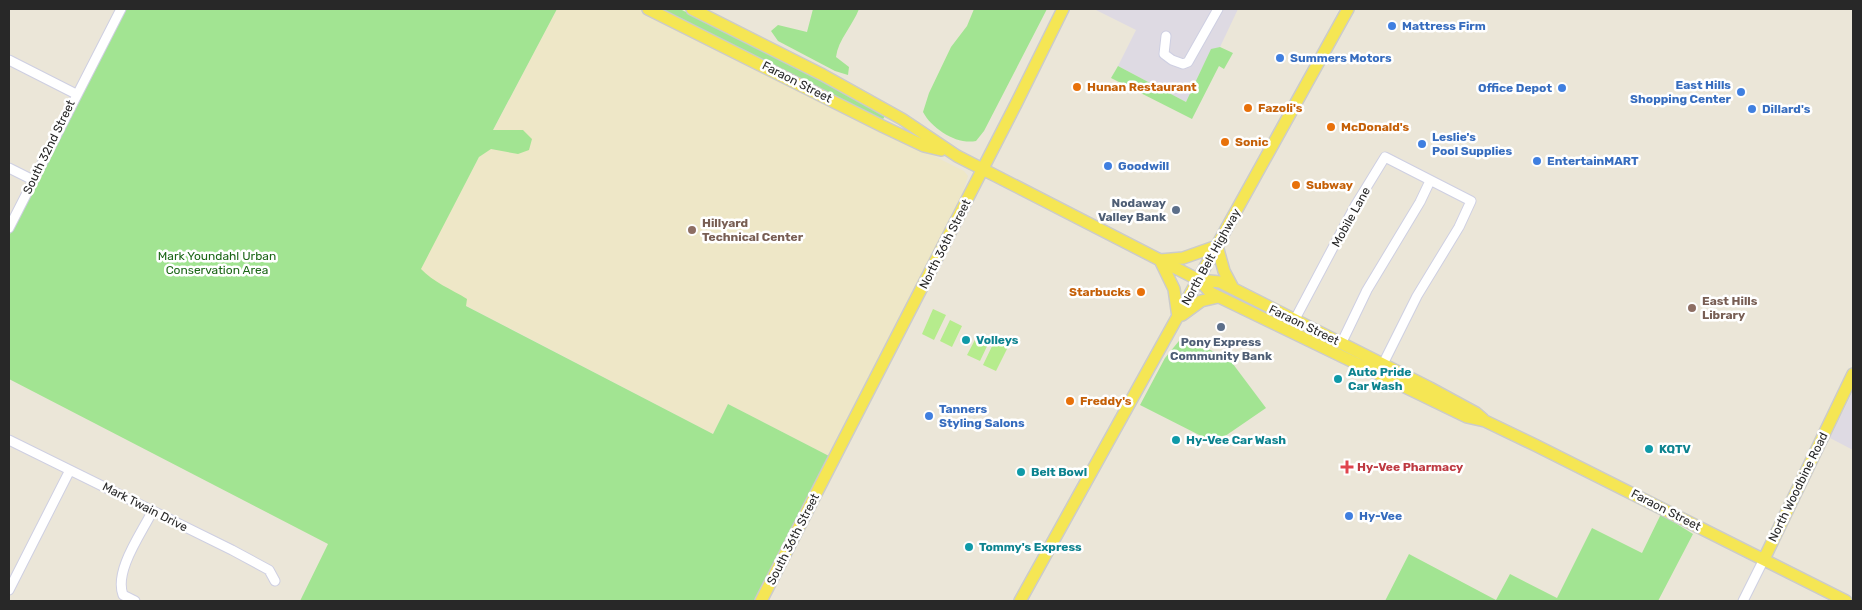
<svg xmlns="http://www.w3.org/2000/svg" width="1862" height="610" viewBox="0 0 1862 610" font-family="Rubik,sans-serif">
<rect width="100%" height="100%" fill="#ebe6d8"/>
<path fill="#dedae3" d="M1094,9H1238L1220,47L1211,50L1186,102L1118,66L1136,30Z
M1853,391V450L1830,438Z"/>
<path fill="#eee7c7" d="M557,9H640L964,171L968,176L963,192L829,456L728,404L713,434L415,279Z"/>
<path fill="#a2e492" d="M123,9H557L493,130H523L532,139L529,150L518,154L491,149L479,157L421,269C433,282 451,289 467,299L466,306L713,434L728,404L829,456L756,601H300L328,544L9,379V236Z
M658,9H680L886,114L882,121Z
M813,9H859C853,25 838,40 836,57L849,67L848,75L835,71L778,41L771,31L778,25L807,32Z
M974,9H1047L984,131L976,141C957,145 932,129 923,112L929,93L951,47L967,26Z
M1220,47L1233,53L1224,69L1219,66L1192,119L1111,78L1118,66L1186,102L1211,49Z
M1183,336L1230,360L1266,408L1215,443L1140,405L1165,358Z
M1661,514L1693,534L1658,601H1385L1409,554L1496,600L1510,574L1557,598L1592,528L1642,553Z"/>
<path fill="#b6ec8d" d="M933,309L946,315L934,340L922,334Z
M950,320L962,326L952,347L940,341Z
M978,334L990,340L980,361L967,355Z
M995,340L1008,347L996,371L983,365Z"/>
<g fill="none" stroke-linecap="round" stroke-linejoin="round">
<defs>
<path id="minor" d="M1166,36L1164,54L1172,60L1183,64L1188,62L1218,9
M9,60L76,94
M9,168L33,180
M9,228L121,9
M1294,321L1355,206L1385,157L1471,201L1459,227L1417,296L1383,364
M1341,344L1367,290L1420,202L1430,181
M9,440L232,550L269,570L275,581
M9,590L70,470
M135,601L123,595C114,571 141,534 152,512
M1743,601L1764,559"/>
<path id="major" d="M648,9L882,126L924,146L941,150
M692,9L823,75L902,119L957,156L1199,280L1211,293L1467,417L1485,421L1535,445L1846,601
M1199,280L1220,282L1430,388L1476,413L1483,419
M1182,315L1201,301L1218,297
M1178,317L1174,289L1160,260L1183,258L1217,246L1224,271L1233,288
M1764,559L1853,374
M761,601L1016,104L1063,9
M1020,601L1348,9"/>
</defs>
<use href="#minor" stroke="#cecfe2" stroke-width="11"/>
<use href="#major" stroke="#cbcbcb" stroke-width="14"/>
<use href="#minor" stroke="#fff" stroke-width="9"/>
<use href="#major" stroke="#f5e654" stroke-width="11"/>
</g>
<g fill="#3f7fe0" stroke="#fff" stroke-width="2">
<circle cx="1392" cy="26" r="5"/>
<circle cx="1280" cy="58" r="5"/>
<circle cx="1562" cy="88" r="5"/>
<circle cx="1741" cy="92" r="5"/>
<circle cx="1752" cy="109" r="5"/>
<circle cx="1422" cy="144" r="5"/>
<circle cx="1537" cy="161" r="5"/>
<circle cx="1108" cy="166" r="5"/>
<circle cx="929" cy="416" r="5"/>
<circle cx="1349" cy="516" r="5"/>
</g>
<g fill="#e8710a" stroke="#fff" stroke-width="2">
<circle cx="1077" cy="87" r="5"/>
<circle cx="1248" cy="108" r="5"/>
<circle cx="1331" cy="127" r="5"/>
<circle cx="1225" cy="142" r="5"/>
<circle cx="1296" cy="185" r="5"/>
<circle cx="1141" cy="292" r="5"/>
<circle cx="1070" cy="401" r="5"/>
</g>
<g fill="#5c6f8a" stroke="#fff" stroke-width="2">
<circle cx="1176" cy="210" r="5"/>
<circle cx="1221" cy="327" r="5"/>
</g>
<g fill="#8d6e63" stroke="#fff" stroke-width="2">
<circle cx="692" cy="230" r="5"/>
<circle cx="1692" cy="308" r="5"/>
</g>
<g fill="#0f9aa8" stroke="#fff" stroke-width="2">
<circle cx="966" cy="340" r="5"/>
<circle cx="1338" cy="379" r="5"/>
<circle cx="1176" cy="440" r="5"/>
<circle cx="1649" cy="449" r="5"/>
<circle cx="1021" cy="472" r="5"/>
<circle cx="969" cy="547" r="5"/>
</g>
<path fill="#e0444e" stroke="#fff" stroke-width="2" d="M1344.5 459.5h5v5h5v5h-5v5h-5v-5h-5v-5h5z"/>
<g text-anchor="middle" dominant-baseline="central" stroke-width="5" stroke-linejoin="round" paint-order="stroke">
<g font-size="12" font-weight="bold" fill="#366cbe" stroke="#fff" text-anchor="start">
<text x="1402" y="26">Mattress Firm</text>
<text x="1290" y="58">Summers Motors</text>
<text x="1731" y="85" text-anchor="end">East Hills<tspan x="1731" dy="14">Shopping Center</tspan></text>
<text x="1552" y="88" text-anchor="end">Office Depot</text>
<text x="1762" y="109">Dillard's</text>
<text x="1432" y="137">Leslie's<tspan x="1432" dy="14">Pool Supplies</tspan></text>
<text x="1547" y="161">EntertainMART</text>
<text x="1118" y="166">Goodwill</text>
<text x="939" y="409">Tanners<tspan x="939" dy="14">Styling Salons</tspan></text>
<text x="1359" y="516">Hy-Vee</text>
</g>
<g font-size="12" fill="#282828" stroke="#fff">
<text transform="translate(797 82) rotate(27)">Faraon Street</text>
<text transform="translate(49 147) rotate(-64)">South 32nd Street</text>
<text transform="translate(1351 217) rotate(-61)">Mobile Lane</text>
<text transform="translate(945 244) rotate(-63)">North 36th Street</text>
<text transform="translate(1211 257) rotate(-61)">North Belt Highway</text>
<text transform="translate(1304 325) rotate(26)">Faraon Street</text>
<text transform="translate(1798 487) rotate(-64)">North Woodbine Road</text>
<text transform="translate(145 507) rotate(27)">Mark Twain Drive</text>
<text transform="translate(1666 510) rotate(27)">Faraon Street</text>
<text transform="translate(793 539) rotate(-63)">South 36th Street</text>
</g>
<g font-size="12" font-weight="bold" fill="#c56008" stroke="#fff" text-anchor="start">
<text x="1087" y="87">Hunan Restaurant</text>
<text x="1258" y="108">Fazoli's</text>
<text x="1341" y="127">McDonald's</text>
<text x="1235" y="142">Sonic</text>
<text x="1306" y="185">Subway</text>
<text x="1131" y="292" text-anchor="end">Starbucks</text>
<text x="1080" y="401">Freddy's</text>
</g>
<g font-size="12" font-weight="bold" fill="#4e5e75" stroke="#fff" text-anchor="end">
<text x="1166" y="203">Nodaway<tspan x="1166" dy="14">Valley Bank</tspan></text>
<text x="1221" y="342" text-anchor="middle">Pony Express<tspan x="1221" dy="14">Community Bank</tspan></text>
</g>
<g font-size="12" font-weight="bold" fill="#785e54" stroke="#fff" text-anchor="start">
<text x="702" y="223">Hillyard<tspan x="702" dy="14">Technical Center</tspan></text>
<text x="1702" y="301">East Hills<tspan x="1702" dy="14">Library</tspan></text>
</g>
<g font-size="12" fill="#1c6617" stroke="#fff">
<text x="217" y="256">Mark Youndahl Urban<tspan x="217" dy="14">Conservation Area</tspan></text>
</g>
<g font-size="12" font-weight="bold" fill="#0d838f" stroke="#fff" text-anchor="start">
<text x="976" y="340">Volleys</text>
<text x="1348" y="372">Auto Pride<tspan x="1348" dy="14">Car Wash</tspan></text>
<text x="1186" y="440">Hy-Vee Car Wash</text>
<text x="1659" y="449">KQTV</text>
<text x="1031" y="472">Belt Bowl</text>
<text x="979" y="547">Tommy's Express</text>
</g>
<g font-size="12" font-weight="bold" fill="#be3a42" stroke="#fff" text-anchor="start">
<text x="1357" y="467">Hy-Vee Pharmacy</text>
</g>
</g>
<rect width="1862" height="610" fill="none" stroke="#282828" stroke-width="20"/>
</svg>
